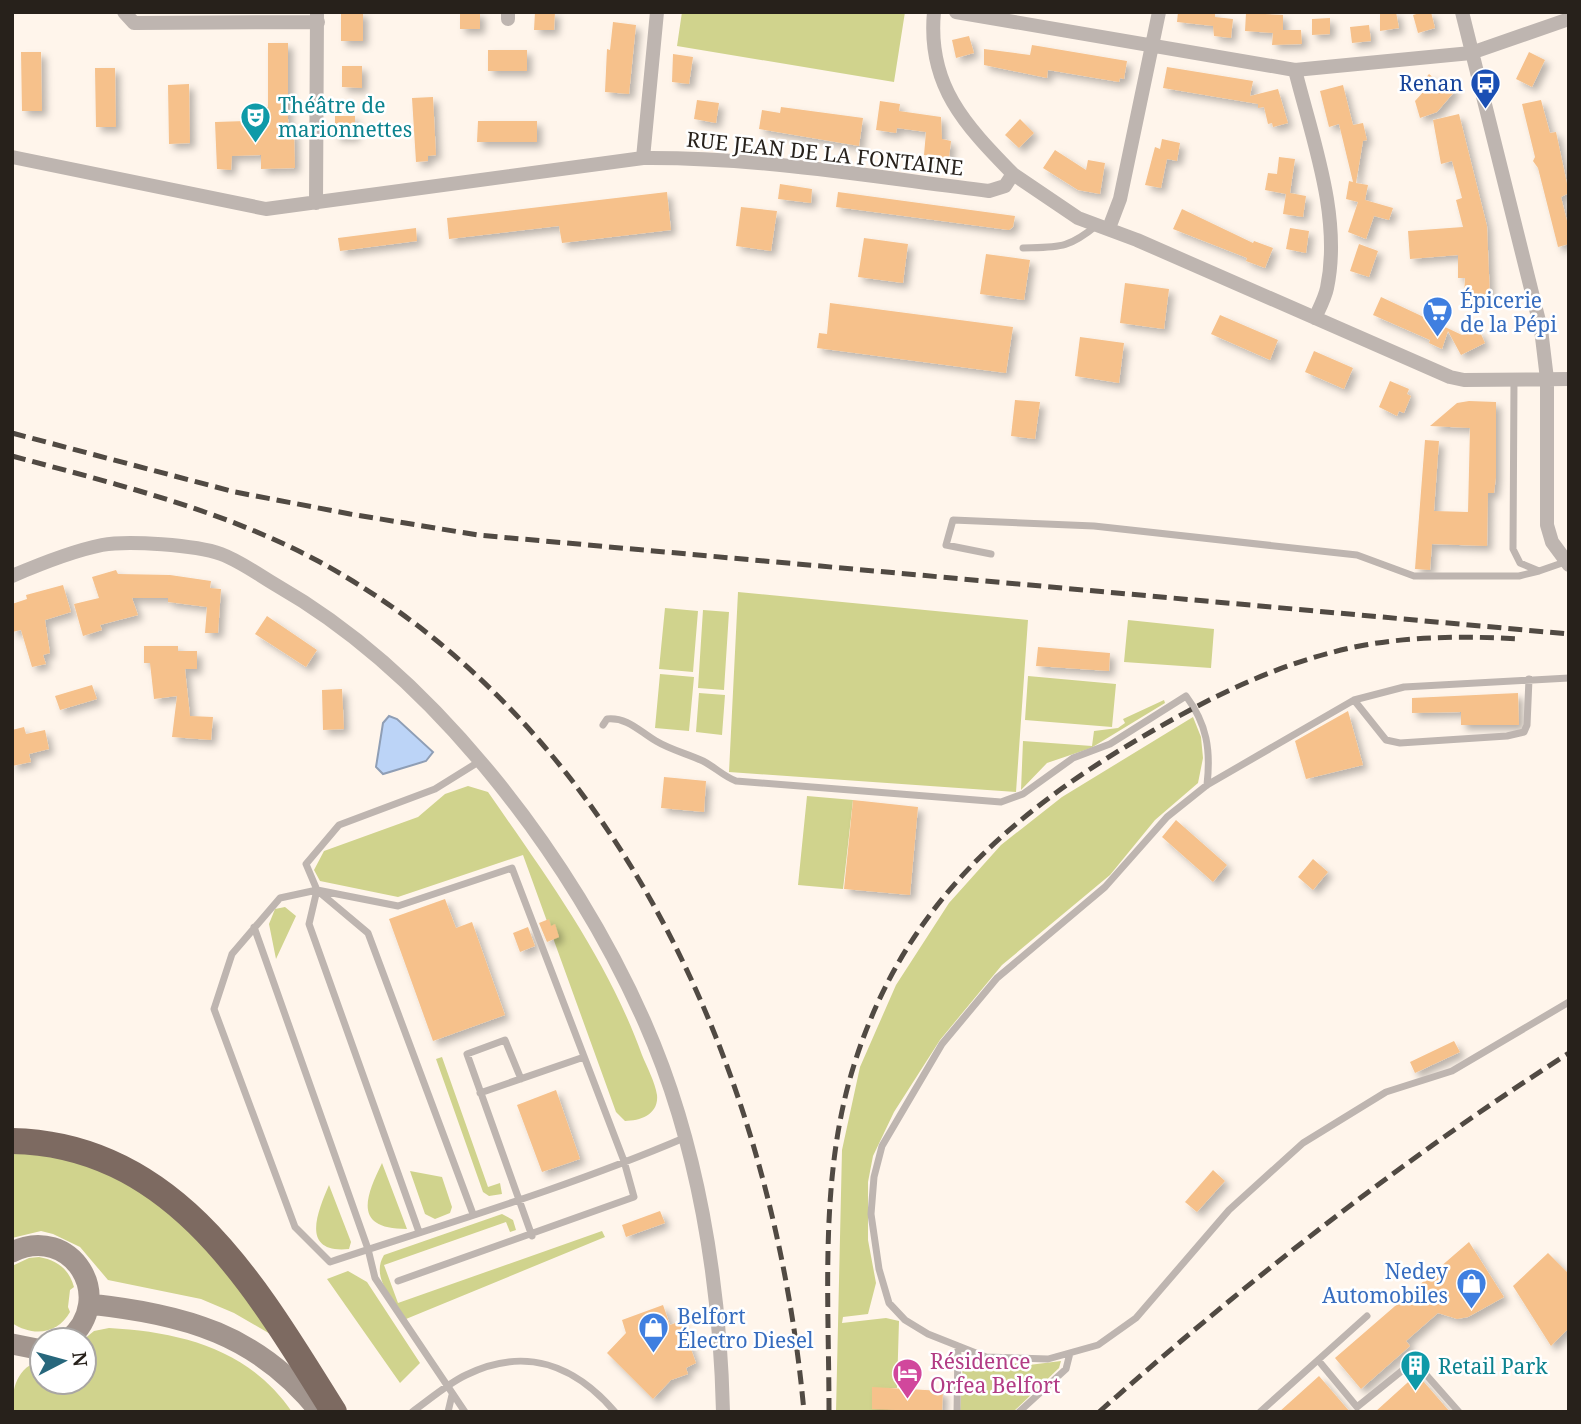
<svg xmlns="http://www.w3.org/2000/svg" width="1581" height="1424" viewBox="0 0 1581 1424" font-family="'Noto Serif',serif">
<defs>
<filter id="shadow"><feDropShadow dx="5" dy="5" stdDeviation="3.5" flood-color="#0004"/></filter>
</defs>
<rect width="100%" height="100%" fill="#fff5eb"/>
<path fill="#d0d38d" d="M682,12H905L894,82L677,46Z
M738,592L1028,620L1016,792L729,772Z
M665,608L698,611L693,672L659,669Z
M703,610L729,612L724,690L698,688Z
M1128,620L1214,629L1211,668L1124,662Z
M660,674L694,677L689,731L655,728Z
M1028,676L1116,684L1112,727L1025,720Z
M699,693L725,695L722,735L696,732Z
M1164,700L1165,703L1091,748L1047,763L1021,790L1023,741L1092,746L1094,731L1118,728L1125,723L1123,719Z
M1193,717L1201,737L1203,758L1198,783L1155,820L1110,875L1002,965L940,1040L894,1112L873,1156L868,1182V1240L876,1283L868,1314L843,1317L842,1323L886,1318L899,1321L897,1388H872V1408L933,1412H836L842,1150L860,1067L896,985L949,903L1001,845L1062,797Z
M468,786L488,792C546,876 607,958 642,1055C647,1067 655,1082 657,1095C659,1114 641,1121 625,1121L616,1112L523,855L398,897L320,881L314,870L324,851L418,817L445,794Z
M807,796L853,800L843,889L798,885Z
M285,907L296,916L276,959L269,924L275,909Z
M442,1057L488,1187L500,1183L502,1194L489,1196L483,1192L436,1059Z
M25,1147L129,1179L203,1236L284,1342L234,1313L201,1299L108,1280L80,1247L53,1234L41,1231L12,1238V1148Z
M382,1163L407,1229C353,1229 365,1198 382,1163Z
M410,1171L442,1177L452,1207L450,1213L435,1219L425,1214Z
M329,1185L351,1242L349,1249C299,1254 318,1211 329,1185Z
M502,1214L513,1220L516,1230L510,1232L506,1222L384,1265L398,1303L602,1231L605,1237L406,1319C394,1300 370,1278 384,1255Z
M39,1257C57,1260 69,1269 74,1287L70,1290L68,1307L70,1312C58,1334 33,1337 12,1323V1266L29,1258Z
M348,1271L367,1282L420,1363L400,1383L327,1279Z
M109,1328C181,1332 249,1349 292,1412H12C12,1389 16,1367 42,1360V1382H84L83,1340L94,1331Z
M966,1358L1029,1365L1061,1361L1059,1368L1013,1412H960L963,1361Z"/>
<path fill="#bcd4f7" stroke="#8f9eb5" stroke-width="2" d="M389,716L397,719L433,752L426,761L383,774L376,767L383,723Z"/>
<path fill="#f6c18b" filter="url(#shadow)" d="M341,12H363V41H341Z
M460,12H480V29H460Z
M535,12H555L554,30H534Z
M1178,12L1215,13V17L1233,19L1231,38L1214,36L1213,26L1177,22Z
M1380,12H1396L1399,28L1380,31Z
M1423,12H1431L1435,28L1418,33L1413,15Z
M1246,13L1283,15V30H1301L1302,44L1272,45L1273,33L1245,31Z
M1330,18V34L1312,35V19Z
M613,22L636,25L629,94L605,92L607,49L610,50Z
M1369,25L1371,41L1352,43L1350,27Z
M969,36L974,53L956,58L952,40Z
M268,43H288V119L289,131H294L295,168L261,169V155L232,156L231,170L217,169L215,122L246,121L245,107H268Z
M1032,45L1127,61L1124,79L1120,78L1119,82L1048,70L1047,78L984,65V49L1030,55Z
M488,50H527V71H488Z
M21,52H41L42,111H22Z
M1529,52L1545,60L1532,87L1516,79Z
M673,54L693,57L689,84L672,82Z
M342,66H362V88L342,87Z
M1167,67L1253,81L1250,96L1278,89L1288,123L1273,127L1272,123L1268,124L1264,107L1258,108V104L1163,88Z
M95,68H115L116,127H96Z
M1429,74L1440,83L1449,82L1455,91L1437,112L1420,118L1415,101L1425,90L1419,86Z
M189,84L190,143L169,144L168,85Z
M1343,85L1353,125L1363,123L1367,140L1363,141L1356,183L1368,185L1365,200L1393,208L1389,220L1374,216L1366,239L1348,232L1358,202L1346,199L1349,181L1353,182L1339,124L1329,127L1320,91Z
M433,97L436,155L428,156V161L416,162L412,98Z
M697,100L719,103L716,123L694,119Z
M1541,100L1550,133L1556,132L1569,193L1561,197L1569,229V244L1558,247L1538,168L1533,161L1535,157L1522,104Z
M880,101L900,104L899,111L941,117L942,139L951,141L949,158L924,155L926,132L897,128L896,133L876,130Z
M781,107L863,118L859,146L759,129L762,110L780,113Z
M1459,114L1487,226L1490,298L1464,297L1465,278H1458V255L1410,259L1408,231L1463,227L1456,200L1462,198L1452,161L1441,164L1433,120Z
M335,116H355V137H335Z
M1020,119L1034,133L1019,148L1005,135Z
M478,121H537V142H477Z
M1162,139L1180,143L1177,161L1167,159L1161,188L1145,185L1155,147L1160,149Z
M1055,150L1086,170L1088,160L1105,163L1100,194L1078,190L1043,168Z
M1279,157L1295,159L1290,193L1306,196L1303,217L1283,214L1286,194L1265,190L1268,173L1277,174Z
M780,184L812,189L811,203L778,199Z
M667,192L671,230L562,243L559,226L449,239L447,218Z
M838,192L1015,216L1013,227L1009,230L836,207Z
M741,207L777,211L771,251L736,246Z
M1182,209L1253,243L1254,241L1273,248L1265,268L1246,261L1247,258L1173,229Z
M416,228L417,241L340,251L338,238Z
M1290,228L1309,231L1306,253L1286,249Z
M864,238L908,244L903,283L858,277Z
M1359,244L1378,251L1369,277L1350,271Z
M986,254L1030,260L1024,300L980,294Z
M1125,283L1169,289L1164,329L1120,323Z
M1381,297L1462,335L1479,330L1485,343L1461,355L1448,331L1442,349L1429,343L1430,340L1373,315Z
M830,303L1013,327L1006,373L817,348L819,333L827,334Z
M1220,315L1278,340L1270,360L1211,334Z
M1080,337L1124,343L1119,383L1075,376Z
M1314,351L1353,368L1344,389L1305,372Z
M1390,381L1409,389L1407,394L1411,396L1404,413L1399,411L1397,416L1379,407Z
M1015,400L1040,402L1035,439L1011,436Z
M1469,401L1496,402V477L1494,493H1488L1487,546L1432,544L1430,570L1415,569L1425,440L1439,441L1434,511L1468,512L1470,428L1430,426L1457,403Z
M116,570L118,574L170,575L211,581L210,588L221,589L218,633H205L207,607L168,602V598H132L138,615L100,625L102,630L83,636L74,604L99,598L92,577Z
M63,585L71,612L45,620L50,653L43,655L46,664L32,667L21,630L12,632V604L27,599L26,595Z
M267,616L317,650L306,667L255,634Z
M144,646H178V651H197V669H185L190,716L213,717L211,740L172,737L177,696L154,699L150,663H144Z
M1038,647L1110,653L1109,671L1036,666Z
M92,685L97,699L60,710L55,696Z
M342,689L344,729L323,730L322,690Z
M1518,693L1519,725H1461V712L1412,713V698Z
M1348,711L1363,765L1306,779L1295,741Z
M24,727L26,734L45,730L49,749L29,754L31,762L12,766V730Z
M664,777L706,781L704,812L661,808Z
M853,800L918,807L910,895L844,889Z
M1176,820L1227,865L1213,882L1162,837Z
M1313,859L1328,872L1313,890L1298,877Z
M445,899L456,928L472,922L505,1015L433,1041L389,919Z
M549,919L551,926L555,924L559,937L547,942L539,923Z
M528,927L535,946L520,952L513,933Z
M1454,1041L1460,1052L1415,1073L1410,1062Z
M556,1090L580,1159L542,1172L517,1105Z
M1213,1170L1225,1181L1197,1212L1185,1202Z
M660,1211L665,1223L626,1237L622,1225Z
M1469,1242L1504,1297L1468,1317L1457,1319L1438,1313L1406,1341L1410,1346L1361,1389L1335,1358Z
M1548,1253L1569,1274V1328L1551,1346L1513,1286Z
M663,1305L670,1325L681,1321L696,1363L686,1368L688,1374L671,1380L653,1399L607,1353L626,1333L622,1320Z
M1417,1374L1450,1412H1375Z
M1319,1376L1350,1412H1279Z
M872,1387L943,1391L942,1412L872,1409Z"/>
<g fill="none" stroke-linecap="round" stroke-linejoin="round">
<path stroke="#beb5b0" stroke-width="7" d="M1023,248C1059,247 1068,249 1097,225
M1514,380L1513,549L1520,563L1539,571L1565,562
M991,554L946,545L953,520L1094,526L1357,555L1414,576H1519L1539,571
M1569,678L1404,687L1354,700L1207,785L1167,817L1105,887L997,978L942,1044L882,1146L874,1177L871,1214L879,1269L889,1303L905,1320L928,1334L986,1357L1048,1359L1098,1345L1136,1318L1229,1210L1303,1143L1386,1092L1452,1071L1569,1002
M1354,700L1386,740L1400,743L1507,736L1524,732L1527,725L1529,679
M603,725L607,719C628,717 640,732 656,741C671,750 688,754 703,761C715,767 723,776 736,781L1001,802L1023,794L1073,758L1110,744L1186,696C1207,724 1211,750 1207,785
M318,891L368,933L473,1214
M254,927L368,1249L375,1278L465,1412
M521,1079L505,1040L467,1054L532,1236
M480,1093L584,1057
M419,1232L309,924L317,890L306,864L339,825L435,789L480,761
M398,1281L634,1197L624,1161L512,868L398,906L317,890L280,898L232,954L214,1009L295,1227L330,1262C448,1223 569,1187 684,1138
M1367,1316L1318,1360L1357,1407L1414,1361L1459,1412
M412,1412C429,1400 447,1384 466,1375C525,1346 575,1365 615,1412
M448,1412L452,1395
M957,1412L958,1346
M1019,1412L1066,1369L1070,1353
M1260,1412L1318,1360"/>
<path stroke="#beb5b0" stroke-width="14" d="M124,12L134,23L318,22
M508,12V19
M934,12C927,85 965,125 1013,174
M956,12L1295,70L1471,53L1569,19
M1462,12L1541,329L1547,379V525L1552,542L1569,565
M1295,70C1312,138 1342,217 1327,288C1325,298 1319,309 1315,318
M12,157L266,209L643,158C759,157 874,177 989,191L1005,186L1013,174L1078,218L1137,240L1450,377L1464,380L1569,379
M643,158L657,12
M316,203L317,12
M1109,228L1120,199L1159,12
M12,576C40,564 72,551 102,545C128,540 196,545 221,554C240,561 259,575 276,585C434,675 573,859 645,1023C698,1143 720,1282 723,1412"/>
<path stroke="#a2958e" stroke-width="21" d="M12,1252C71,1223 118,1298 68,1340
M90,1304C185,1315 257,1333 320,1412
M12,1344L42,1350"/>
<path stroke="#7d6a61" stroke-width="26" d="M12,1141C176,1144 257,1289 334,1412"/>
<path stroke="#514a43" stroke-width="5" stroke-dasharray="14 7" stroke-linecap="butt" d="M12,433L235,492L350,514L478,535L1569,634
M12,456C116,484 223,510 318,561C622,726 774,1080 804,1412
M829,1412C829,1297 819,1176 854,1065C904,905 1012,811 1154,730C1220,692 1289,659 1365,645C1416,636 1469,636 1520,639
M1099,1412C1247,1281 1403,1159 1569,1053"/>
</g>
<defs>
<symbol id="bus-pin" viewBox="-11 -11 22 30"><path d="M0 17L-7.5 6A9.5 9.5 0 1 1 7.5 6Z" fill="#1a4fb4" stroke="#fff"/><path d="M-5-6H5V4H4V6H2V4H-2V6H-4V4H-5ZM-3.5-4V0h7V-4ZM-3.5 1.2v1.5H-2V1.2ZM2 1.2v1.5H3.5V1.2Z" fill="#fff"/></symbol>
<symbol id="theatre-pin" viewBox="-11 -11 22 30"><path d="M0 17L-7.5 6A9.5 9.5 0 1 1 7.5 6Z" fill="#0f9aa8" stroke="#fff"/><path d="M-5-5.5Q0-4 5-5.5V0Q5 5 0 6Q-5 5-5 0ZM-3.3-2.5H-1v1.5H-3.3ZM1-2.5H3.3v1.5H1ZM-2.8 1Q0 5.5 2.8 1Z" fill="#fff"/></symbol>
<symbol id="supermarket-pin" viewBox="-11 -11 22 30"><path d="M0 17L-7.5 6A9.5 9.5 0 1 1 7.5 6Z" fill="#3f7fe0" stroke="#fff"/><path d="M-6-5.5h2.5l.6 2H6L4.5 2H-2.5L-4.4-4H-6ZM-1.5 3.2a1.3 1.3 0 1 0 .1 0ZM3 3.2a1.3 1.3 0 1 0 .1 0Z" fill="#fff"/></symbol>
<symbol id="shop-pin" viewBox="-11 -11 22 30"><path d="M0 17L-7.5 6A9.5 9.5 0 1 1 7.5 6Z" fill="#3f7fe0" stroke="#fff"/><path d="M-5-2.5h2.3a2.7 3.5 0 0 1 5.4 0H5L5.5 6h-11ZM-1.5-2.5h3a1.5 2.3 0 0 0-3 0Z" fill="#fff"/></symbol>
<symbol id="building-pin" viewBox="-11 -11 22 30"><path d="M0 17L-7.5 6A9.5 9.5 0 1 1 7.5 6Z" fill="#0f9aa8" stroke="#fff"/><path d="M-4-6H4V6H1V3H-1V6H-4ZM-2.5-4.3h1.7v1.8h-1.7ZM.8-4.3h1.7v1.8H.8ZM-2.5-1h1.7V.8h-1.7ZM.8-1h1.7V.8H.8Z" fill="#fff"/></symbol>
<symbol id="hotel-pin" viewBox="-11 -11 22 30"><path d="M0 17L-7.5 6A9.5 9.5 0 1 1 7.5 6Z" fill="#d1479c" stroke="#fff"/><path d="M-6-4.5h1.5V1H6V5H4.5V3h-9V5H-6ZM-4 0a1.8 1.8 0 1 1 3.6 0ZM.5 0V-2.5h3Q6-2.5 6 0Z" fill="#fff"/></symbol>
</defs>
<g fill-rule="evenodd">
<use href="#bus-pin" x="1468" y="66" width="35" height="47"/>
<use href="#theatre-pin" x="238" y="100" width="35" height="47"/>
<use href="#supermarket-pin" x="1420" y="294" width="35" height="47"/>
<use href="#shop-pin" x="1454" y="1266" width="35" height="47"/>
<use href="#shop-pin" x="636" y="1310" width="35" height="47"/>
<use href="#building-pin" x="1398" y="1348" width="35" height="47"/>
<use href="#hotel-pin" x="890" y="1356" width="35" height="47"/>
</g>
<g text-anchor="middle" dominant-baseline="central" stroke-width="5" stroke-linejoin="round" paint-order="stroke">
<g font-size="21" fill="#164399" stroke="#fff" text-anchor="end">
<text x="1463" y="83">Renan</text>
</g>
<g font-size="21" fill="#0d838f" stroke="#fff" text-anchor="start">
<text x="278" y="105">Théâtre de<tspan x="278" dy="24">marionnettes</tspan></text>
<text x="1438" y="1366">Retail Park</text>
</g>
<g font-size="21" fill="#27211b" stroke="#fff">
<text transform="translate(825 153) rotate(6)">RUE JEAN DE LA FONTAINE</text>
</g>
<g font-size="21" fill="#366cbe" stroke="#fff" text-anchor="start">
<text x="1460" y="300">Épicerie<tspan x="1460" dy="24">de la Pépi</tspan></text>
<text x="1448" y="1271" text-anchor="end">Nedey<tspan x="1448" dy="24">Automobiles</tspan></text>
<text x="677" y="1316">Belfort<tspan x="677" dy="24">Électro Diesel</tspan></text>
</g>
<g font-size="21" fill="#b23c85" stroke="#fff" text-anchor="start">
<text x="930" y="1361">Résidence<tspan x="930" dy="24">Orfea Belfort</tspan></text>
</g>
</g>
<rect width="1581" height="1424" fill="none" stroke="#27211b" stroke-width="28"/>
<g transform="translate(63 1361) rotate(84)"><circle r="33" fill="#ffffff" stroke="#a9a6a4" stroke-width="2"/>
<path d="M0-5L12 26L0 18L-12 26Z" fill="#27677c"/>
<text y="-10" font-size="19" font-weight="bold" text-anchor="middle" fill="#27211b">N</text>
</g>
</svg>
